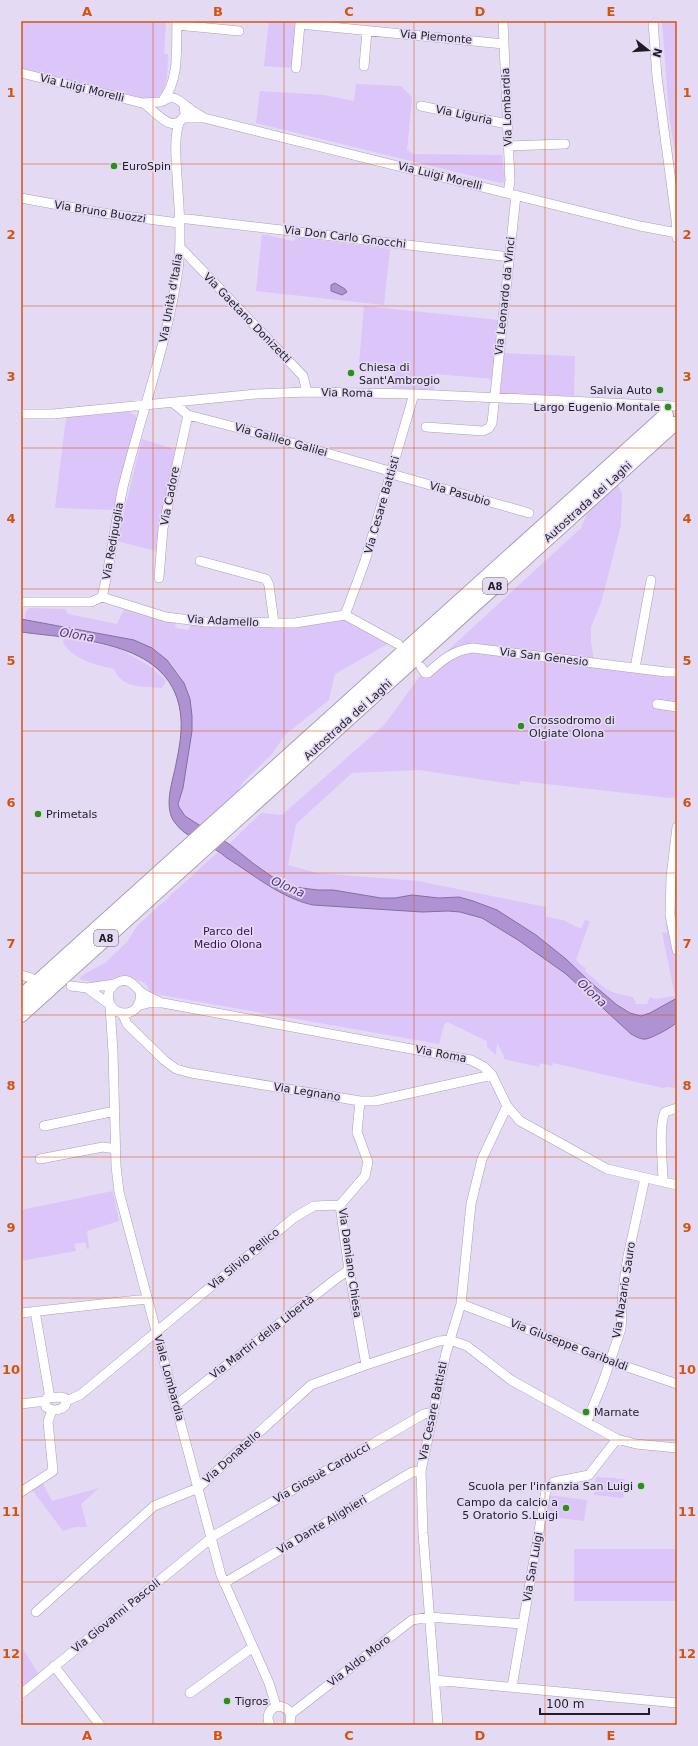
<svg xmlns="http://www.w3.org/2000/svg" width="698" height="1746" viewBox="0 0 698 1746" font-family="'DejaVu Sans',sans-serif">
<rect width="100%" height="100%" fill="#e4daf4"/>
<path fill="#dbc5f9" d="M21,21H166L164,54H168C167,69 170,89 156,98H143L21,69Z
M269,21H297L293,68L264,66Z
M662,21H677V165L669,115Z
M356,84L401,86L412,97L407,150L413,154L502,155L505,182L501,183L256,123L260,91L324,95L354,101Z
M262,234L293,241L297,237L390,249L384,305L256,291Z
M364,306L499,320L494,379L435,374L434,391L392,388L393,367L359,364Z
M504,353L575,356L574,396L500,394Z
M128,412L135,415L138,419L115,510L55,508L65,426L67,417Z
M142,439L177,450L156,551L117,541Z
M618,485L622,494L621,525L601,603L591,627V643L594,659L677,673V797L670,798L520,781L519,785L419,770L352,773L296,824L288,865L317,873L418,881L546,907V917L563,920L581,929L585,920L590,921L576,960L581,965L586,968L585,971L606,989L615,993L633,997L636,1004H647L650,997L655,999L675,996L662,932L667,933L665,916L677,838V996H675L676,999L650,1013L641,1016L634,1015L617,1005L590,982L566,959L536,935L497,910L459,897L439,898L412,895L395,898H381L345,892L294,887L274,878L254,864L229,844L261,813L282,815L385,724L420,676L581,528L587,514Z
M125,607L176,621L175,628L189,630L190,624L345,617L391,642L335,674L329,700L285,735L272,754L243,782L235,795L200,827L185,816L178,805L183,788L192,731V716L187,690L180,676L171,664L157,651L134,640L25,619V613L29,608L65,609L68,614L117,624Z
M64,638L118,648L150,666L166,681L162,688C144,686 122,689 114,669C94,664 76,661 63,643Z
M219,851L286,891L465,906L571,967L620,1021L677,1013V1088L668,1087L663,1088L553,1063L552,1066L540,1063L539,1067L504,1059V1056L497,1043L496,1055L487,1047V1041L447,1022L444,1025L439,1044L160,995L151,993L145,983L126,976L104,982H92L79,979L86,973L105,963L127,942L137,926Z
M113,1191L119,1221L87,1231L89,1249H87L85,1242L74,1244L76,1251L21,1261V1210Z
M596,1477L625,1479L623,1498L594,1495Z
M42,1482L52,1501L99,1488L81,1504L87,1527H75L63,1531L30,1487Z
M548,1495L587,1500L584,1521L544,1516Z
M574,1549H677V1601H574Z
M21,1646L40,1676L21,1692Z"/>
<path fill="#ae92d2" stroke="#836f9e" d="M335,283L345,289L347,292L342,295L331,291V285Z
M21,619L134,640L152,648L167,660L184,683L190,699L192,716V731L183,788L178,804L179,807L185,816L229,844L254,864L274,878L294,887L318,890H333L381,898H395L412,895L439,898L459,897L473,901L497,910L536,935L566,959L590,982L617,1005L630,1013L641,1016L650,1013L677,998V1022C673,1027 652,1038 646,1039C641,1040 635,1036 631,1034L566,974L518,940L482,918L460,912L448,911L422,912L313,905C281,898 254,875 227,858C211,843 185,840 173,820C164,804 173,780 176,764C179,749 182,734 181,719C176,640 79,640 21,632Z"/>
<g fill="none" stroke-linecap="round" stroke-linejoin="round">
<defs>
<path id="minor" d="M503,21L510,181L508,193
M653,21L657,77L676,219L677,238
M177,25L239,31
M364,66L367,31
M296,68L300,24L504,44
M21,73L142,103L161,102
M163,100C180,79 176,47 177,21
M163,101C175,93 180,102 189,108C193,112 198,114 203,117
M143,103C156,111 173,137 185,115L184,104
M421,106L507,124
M183,118H204L640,226L677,233
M508,146L565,144
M21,198L102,213L179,223
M179,218L510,257
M180,247L303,376L307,392
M173,403L188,415L246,430L386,470L395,475L529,513
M21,414H53L257,394L307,392L414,394L674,406
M426,427L483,431L489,428L492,423L516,195
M200,561L266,579L269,585L274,623
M159,578L163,528L188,415
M102,597L166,617L206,622L295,623L345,615
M21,602H91L102,597C111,561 115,524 123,487C141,414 167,344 178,270C182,239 179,207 177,176C176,158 174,140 179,122
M345,615L365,561L414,394
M345,615L398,644
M421,667L425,673H428C442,660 454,650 473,648L666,672H677
M635,668L651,580
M657,704L677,707
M677,827L671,877L670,915L677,950
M21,975L31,978
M71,986L87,988L115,984
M87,988L109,1004
M140,991C142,1001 137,1013 125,1013C107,1014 102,989 118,982C130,977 134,986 141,992C146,996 152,998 158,1001
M110,1006L113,1052L116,1166L119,1192L221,1575L269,1683L276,1706
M138,1006L148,1003H163L471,1060L484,1067L492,1075L507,1106L520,1121L607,1169L677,1185
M122,1013L127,1024L164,1060L176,1069L191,1073L360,1101H375L492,1075
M360,1101L357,1132L368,1162L365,1176L340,1205L349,1270L366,1365
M44,1126L115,1111
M40,1159L103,1147L116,1149
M663,1182C663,1165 658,1127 665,1112L677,1108
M461,1304L610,1361L677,1384
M35,1311L50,1398
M21,1313L147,1299
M61,1397L65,1398L66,1403L65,1406C59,1411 52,1411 46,1407L45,1401L47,1398Z
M66,1401L80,1395L295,1217L314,1206L340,1205
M21,1404L45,1401
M176,1405L337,1278L349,1270
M587,1421L603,1382L621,1329L623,1289L628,1256L645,1178
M21,1492L53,1471L48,1422L52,1410
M224,1583L412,1472L421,1471
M36,1612L154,1506L198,1488L311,1385L366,1365L439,1341L450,1340L467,1346L511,1380L617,1439L636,1444L677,1448
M54,1666L100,1725
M434,1680L677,1703
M512,1687L546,1490L554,1482L589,1475L617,1439
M190,1693L253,1647
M21,1694L215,1535L424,1414L434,1412
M291,1714L412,1620L429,1617L523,1624
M270,1725C262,1710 281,1698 291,1714L290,1725
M438,1725L423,1533L421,1471L446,1353L461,1304L471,1204L482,1159L507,1106"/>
<path id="highway" d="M21,997L666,415
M21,1015L674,424"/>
</defs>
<use href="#minor" stroke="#aa9fb8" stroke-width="10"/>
<use href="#highway" stroke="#aa9fb8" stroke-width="16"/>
<use href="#minor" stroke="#fff" stroke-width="9"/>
<use href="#highway" stroke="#fff" stroke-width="14"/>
</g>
<path fill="none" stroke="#d4530e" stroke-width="1" stroke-opacity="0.55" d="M153,21V1725M284,21V1725M414,21V1725M545,21V1725M21,164H677M21,306H677M21,448H677M21,589H677M21,731H677M21,873H677M21,1015H677M21,1157H677M21,1298H677M21,1440H677M21,1582H677"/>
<g fill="#2a9114" stroke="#e4daf4" stroke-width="1.5">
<circle cx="114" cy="166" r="4"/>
<circle cx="351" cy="373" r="4"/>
<circle cx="660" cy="390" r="4"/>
<circle cx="668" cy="407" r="4"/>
<circle cx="521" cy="726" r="4"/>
<circle cx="38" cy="814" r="4"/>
<circle cx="586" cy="1412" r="4"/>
<circle cx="641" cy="1486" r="4"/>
<circle cx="566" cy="1508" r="4"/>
<circle cx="227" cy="1701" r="4"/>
</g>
<g text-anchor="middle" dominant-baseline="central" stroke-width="3.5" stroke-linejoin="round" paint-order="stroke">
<g fill="#e4daf4" stroke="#5a5563" stroke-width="1">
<rect x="483" y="578" width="24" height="16" rx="3"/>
<rect x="94" y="930" width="24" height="16" rx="3"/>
</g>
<g font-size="10" font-weight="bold" fill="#1f1c25">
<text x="495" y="586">A8</text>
<text x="106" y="938">A8</text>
</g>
<g font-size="11" fill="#1f1c25" stroke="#e4daf4">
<text transform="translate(436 37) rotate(5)">Via Piemonte</text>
<text transform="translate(82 88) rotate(14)">Via Luigi Morelli</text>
<text transform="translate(507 107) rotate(-92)">Via Lombardia</text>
<text transform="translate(464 115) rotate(12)">Via Liguria</text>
<text transform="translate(440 176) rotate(14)">Via Luigi Morelli</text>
<text transform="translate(100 212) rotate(9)">Via Bruno Buozzi</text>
<text transform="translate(345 237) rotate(7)">Via Don Carlo Gnocchi</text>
<text transform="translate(505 296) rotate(-84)">Via Leonardo da Vinci</text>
<text transform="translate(171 298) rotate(-80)">Via Unità d'Italia</text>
<text transform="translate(247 318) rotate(46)">Via Gaetano Donizetti</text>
<text transform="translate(347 393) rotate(1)">Via Roma</text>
<text transform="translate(281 440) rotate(16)">Via Galileo Galilei</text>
<text transform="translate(460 494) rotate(16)">Via Pasubio</text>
<text transform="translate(170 496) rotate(-79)">Via Cadore</text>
<text transform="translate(588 502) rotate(-42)">Autostrada dei Laghi</text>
<text transform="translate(382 505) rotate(-74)">Via Cesare Battisti</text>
<text transform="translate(113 541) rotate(-80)">Via Redipuglia</text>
<text transform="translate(223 621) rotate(3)">Via Adamello</text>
<text transform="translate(544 657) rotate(7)">Via San Genesio</text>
<text transform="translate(348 720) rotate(-42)">Autostrada dei Laghi</text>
<text transform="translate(441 1054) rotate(11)">Via Roma</text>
<text transform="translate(307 1092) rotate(9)">Via Legnano</text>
<text transform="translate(244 1259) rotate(-40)">Via Silvio Pellico</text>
<text transform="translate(350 1263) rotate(82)">Via Damiano Chiesa</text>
<text transform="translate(624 1290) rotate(-81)">Via Nazario Sauro</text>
<text transform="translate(262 1337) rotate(-38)">Via Martiri della Libertà</text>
<text transform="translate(569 1345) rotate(21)">Via Giuseppe Garibaldi</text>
<text transform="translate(169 1378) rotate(75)">Viale Lombardia</text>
<text transform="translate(433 1411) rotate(-78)">Via Cesare Battisti</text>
<text transform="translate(232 1457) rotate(-42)">Via Donatello</text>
<text transform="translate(322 1473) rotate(-30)">Via Giosuè Carducci</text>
<text transform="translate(322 1525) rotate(-31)">Via Dante Alighieri</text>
<text transform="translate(533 1567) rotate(-80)">Via San Luigi</text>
<text transform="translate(116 1616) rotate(-39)">Via Giovanni Pascoli</text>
<text transform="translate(359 1661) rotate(-38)">Via Aldo Moro</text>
</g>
<g font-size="11" fill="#1f1c25" stroke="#e4daf4" text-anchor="start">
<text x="122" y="166">EuroSpin</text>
<text x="359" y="367">Chiesa di<tspan x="359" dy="13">Sant'Ambrogio</tspan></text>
<text x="652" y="390" text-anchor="end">Salvia Auto</text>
<text x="660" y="407" text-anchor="end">Largo Eugenio Montale</text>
<text x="529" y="720">Crossodromo di<tspan x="529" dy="13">Olgiate Olona</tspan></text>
<text x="46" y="814">Primetals</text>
<text x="594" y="1412">Marnate</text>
<text x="633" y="1486" text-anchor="end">Scuola per l'infanzia San Luigi</text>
<text x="558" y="1502" text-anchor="end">Campo da calcio a<tspan x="558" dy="13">5 Oratorio S.Luigi</tspan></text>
<text x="235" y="1701">Tigros</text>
</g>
<g font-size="11" fill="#3a105d" stroke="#e4daf4">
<text x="228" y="931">Parco del<tspan x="228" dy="13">Medio Olona</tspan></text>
</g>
<g font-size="12" font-style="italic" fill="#57317d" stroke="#e4daf4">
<text transform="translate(77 635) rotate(10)">Olona</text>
<text transform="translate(288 887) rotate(23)">Olona</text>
<text transform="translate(592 993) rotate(43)">Olona</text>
</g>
</g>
<rect width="698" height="1746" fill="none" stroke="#e4daf4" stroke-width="44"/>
<g transform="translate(648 50) rotate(107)" stroke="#e4daf4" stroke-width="3" paint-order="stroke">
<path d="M0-3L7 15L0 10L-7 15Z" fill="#1f1c25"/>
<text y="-6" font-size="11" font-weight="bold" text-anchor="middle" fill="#1f1c25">N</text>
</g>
<path d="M540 1708v6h109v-6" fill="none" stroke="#1f1c25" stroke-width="2"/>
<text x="546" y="1708" font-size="12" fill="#1f1c25" stroke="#e4daf4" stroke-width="3" paint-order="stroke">100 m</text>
<rect x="22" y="22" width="654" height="1702" fill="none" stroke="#d4530e" stroke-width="1.5"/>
<g font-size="13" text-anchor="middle" font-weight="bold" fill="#d4530e">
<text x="87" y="16">A</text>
<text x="218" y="16">B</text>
<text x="349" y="16">C</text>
<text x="480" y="16">D</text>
<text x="611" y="16">E</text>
<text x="11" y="97">1</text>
<text x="687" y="97">1</text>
<text x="11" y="239">2</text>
<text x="687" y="239">2</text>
<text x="11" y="381">3</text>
<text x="687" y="381">3</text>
<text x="11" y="523">4</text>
<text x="687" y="523">4</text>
<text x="11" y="665">5</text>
<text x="687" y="665">5</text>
<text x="11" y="807">6</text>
<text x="687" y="807">6</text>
<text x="11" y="948">7</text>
<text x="687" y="948">7</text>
<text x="11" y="1090">8</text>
<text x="687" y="1090">8</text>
<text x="11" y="1232">9</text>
<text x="687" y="1232">9</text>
<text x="11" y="1374">10</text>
<text x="687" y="1374">10</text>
<text x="11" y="1516">11</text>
<text x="687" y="1516">11</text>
<text x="11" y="1658">12</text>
<text x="687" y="1658">12</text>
<text x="87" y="1740">A</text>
<text x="218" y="1740">B</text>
<text x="349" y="1740">C</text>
<text x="480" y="1740">D</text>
<text x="611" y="1740">E</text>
</g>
</svg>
